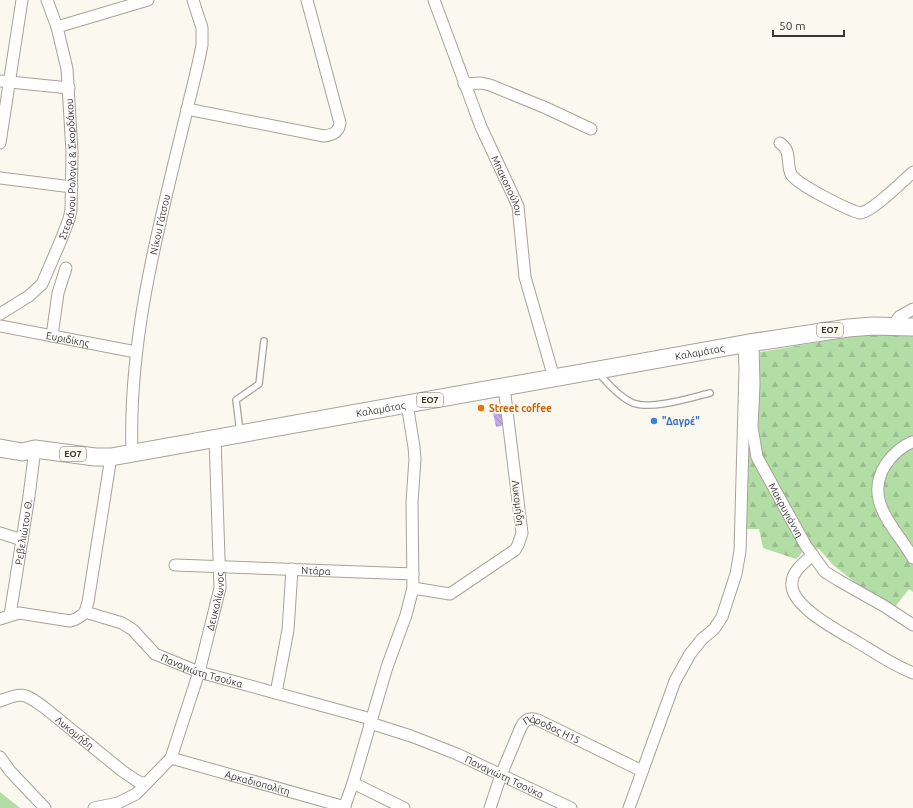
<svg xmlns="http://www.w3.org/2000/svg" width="913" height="808" viewBox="0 0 913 808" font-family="Ubuntu,sans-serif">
<defs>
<pattern id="forest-firs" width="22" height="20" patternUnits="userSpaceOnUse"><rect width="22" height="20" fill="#b2dea5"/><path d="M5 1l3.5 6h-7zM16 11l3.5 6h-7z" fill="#9abf8e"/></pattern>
<pattern id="building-back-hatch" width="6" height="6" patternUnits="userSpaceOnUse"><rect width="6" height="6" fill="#c1aaec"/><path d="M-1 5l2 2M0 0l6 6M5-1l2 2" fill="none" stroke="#9e8bc0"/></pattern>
</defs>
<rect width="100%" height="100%" fill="#fbf9ef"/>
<path fill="#b2dea5" d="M0,792L20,808H0Z"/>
<path fill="url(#forest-firs)" d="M908,333L913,334V592L909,589L895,607L856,583L833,565L819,549L804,551L796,559L763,548L759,529H742L747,373L759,366L760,352L854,336Z"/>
<path fill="url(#building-back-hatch)" d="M502,406L506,425L496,427L492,408Z"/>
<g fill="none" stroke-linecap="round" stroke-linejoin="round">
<defs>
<path id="service" d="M598,372C607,383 619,397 633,403C652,410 690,398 710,393
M240,432L236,400L259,384L264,341"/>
<g id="minor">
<path id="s1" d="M434,0L481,127L518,206L525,277L554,378"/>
<path d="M57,27L148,0"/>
<path d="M0,81L69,88"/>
<path d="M464,84L481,83L490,85L546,108L591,129"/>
<path d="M187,109L324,136C333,135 339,132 340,123L307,0"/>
<path d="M0,143L22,0"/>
<path d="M780,143C792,151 786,163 791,174C796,184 848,210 860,213C872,212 903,181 913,172"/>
<path d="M0,178L72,187"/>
<path id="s2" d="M0,314L29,296L42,284L61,240L69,219L71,210L72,152L67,69L57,27L47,0"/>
<path id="s3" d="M0,326L136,352"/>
<path d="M893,326L899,317L913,309"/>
<path d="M52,336L58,293L66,268"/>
<path id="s4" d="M753,342L754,385L752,427L757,457L785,508L806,546L825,572L838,580L884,606L913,625"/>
<path d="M912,442C900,447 893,454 886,464C862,501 896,528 913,558"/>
<path id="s5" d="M132,453C128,336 160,222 187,110C192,88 198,67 202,45V28L193,0"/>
<path d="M0,533L22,540"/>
<path d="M813,555C803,563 790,573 792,587C795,609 842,633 859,643C877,654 893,665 913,673"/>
<path id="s6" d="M175,565L413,574"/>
<path d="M413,588L450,594L515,550L518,545L522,533L504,387"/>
<path id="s7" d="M85,612L122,623L133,630L155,654L199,672L371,719"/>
<path id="s8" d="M10,615L29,496L35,449"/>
<path d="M0,619L19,613L70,621L76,619L82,615L85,612L88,602L111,457"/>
<path d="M276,693L288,630L292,569"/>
<path id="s9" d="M0,701C24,691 25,694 45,708L121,770L137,781L145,784"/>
<path id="s10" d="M370,723L411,736L457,754L571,808"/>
<path d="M0,757L10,771L45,808"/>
<path id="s11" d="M171,758L345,807"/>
<path d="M353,783L404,808"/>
<path id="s12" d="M94,808L118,803L136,794L171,758L199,672L220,588L215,438"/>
<path d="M344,808L353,783L387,667L406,615L413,588L412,502L415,459L414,447L407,404"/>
<path id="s13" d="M490,808L501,775L521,727C525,719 530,717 538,720L642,771"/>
<path d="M629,808L675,681L690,654L702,639L714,629L722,617L736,574L740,551L745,369L744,344"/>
</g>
<g id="primary">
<path id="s14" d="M0,448L22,452L35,449L95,457H111L749,343L848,328L873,326L913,327"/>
</g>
</defs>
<use href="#service" stroke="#a5a39a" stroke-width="8"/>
<use href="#minor" stroke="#a5a39a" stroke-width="13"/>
<use href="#primary" stroke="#a5a39a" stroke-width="19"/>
<use href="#service" stroke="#fff" stroke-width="5.5"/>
<use href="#minor" stroke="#fff" stroke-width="11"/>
<use href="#primary" stroke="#fff" stroke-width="17"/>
</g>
<circle fill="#e8710a" stroke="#fbf9ef" stroke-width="1.5" cx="481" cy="408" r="4"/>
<circle fill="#3f7fe0" stroke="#fbf9ef" stroke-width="1.5" cx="654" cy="421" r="4"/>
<g text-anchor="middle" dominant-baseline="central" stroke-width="4" stroke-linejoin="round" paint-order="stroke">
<g fill="#fbf9ef" stroke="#72706b" stroke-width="1">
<rect x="817" y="323" width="26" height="14" rx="3"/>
<rect x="417" y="393" width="26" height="14" rx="3"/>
<rect x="60" y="447" width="26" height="14" rx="3"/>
</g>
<g font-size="9" font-weight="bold" fill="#373632">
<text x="830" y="330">ΕΟ7</text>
<text x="430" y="400">ΕΟ7</text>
<text x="73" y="454">ΕΟ7</text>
</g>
<g font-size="10" fill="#373632" stroke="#fbf9ef">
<text stroke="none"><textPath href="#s2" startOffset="172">Στεφάνου Ρολογά &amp; Σκορδάκου</textPath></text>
<text stroke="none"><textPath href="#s1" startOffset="200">Μπακοπούλου</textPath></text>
<text stroke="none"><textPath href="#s5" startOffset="231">Νίκου Γάτσου</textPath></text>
<text stroke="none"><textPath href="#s3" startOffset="69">Ευριδίκης</textPath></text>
<text stroke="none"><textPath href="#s14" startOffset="710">Καλαμάτας</textPath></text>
<text stroke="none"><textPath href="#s14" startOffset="386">Καλαμάτας</textPath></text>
<text transform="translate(518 503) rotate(83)">Λυκομήδη</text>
<text stroke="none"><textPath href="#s4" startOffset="176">Μακρυγιάννη</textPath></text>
<text stroke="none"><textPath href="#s8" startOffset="84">Ρεβελιώτου Θ.</textPath></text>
<text stroke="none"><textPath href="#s6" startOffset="141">Ντάρα</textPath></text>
<text stroke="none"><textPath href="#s12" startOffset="258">Δευκαλίωνος</textPath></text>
<text stroke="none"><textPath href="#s7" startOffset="134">Παναγιώτη Τσούκα</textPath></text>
<text stroke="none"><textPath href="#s9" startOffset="88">Λυκομήδη</textPath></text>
<text stroke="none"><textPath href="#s13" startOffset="123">Πάροδος Η15</textPath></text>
<text stroke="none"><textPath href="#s10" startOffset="145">Παναγιώτη Τσούκα</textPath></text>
<text stroke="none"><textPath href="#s11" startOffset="90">Αρκαδιοπολίτη</textPath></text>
</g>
<g font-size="10" font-weight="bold" fill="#c56008" stroke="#fbf9ef" text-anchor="start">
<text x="489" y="408">Street coffee</text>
</g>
<g font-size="10" font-weight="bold" fill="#366cbe" stroke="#fbf9ef" text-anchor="start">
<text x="662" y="421">"Δαγρέ"</text>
</g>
</g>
<path d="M773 30v6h71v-6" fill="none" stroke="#373632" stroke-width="2"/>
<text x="779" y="30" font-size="12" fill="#373632" stroke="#fbf9ef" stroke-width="3" paint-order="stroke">50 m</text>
</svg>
